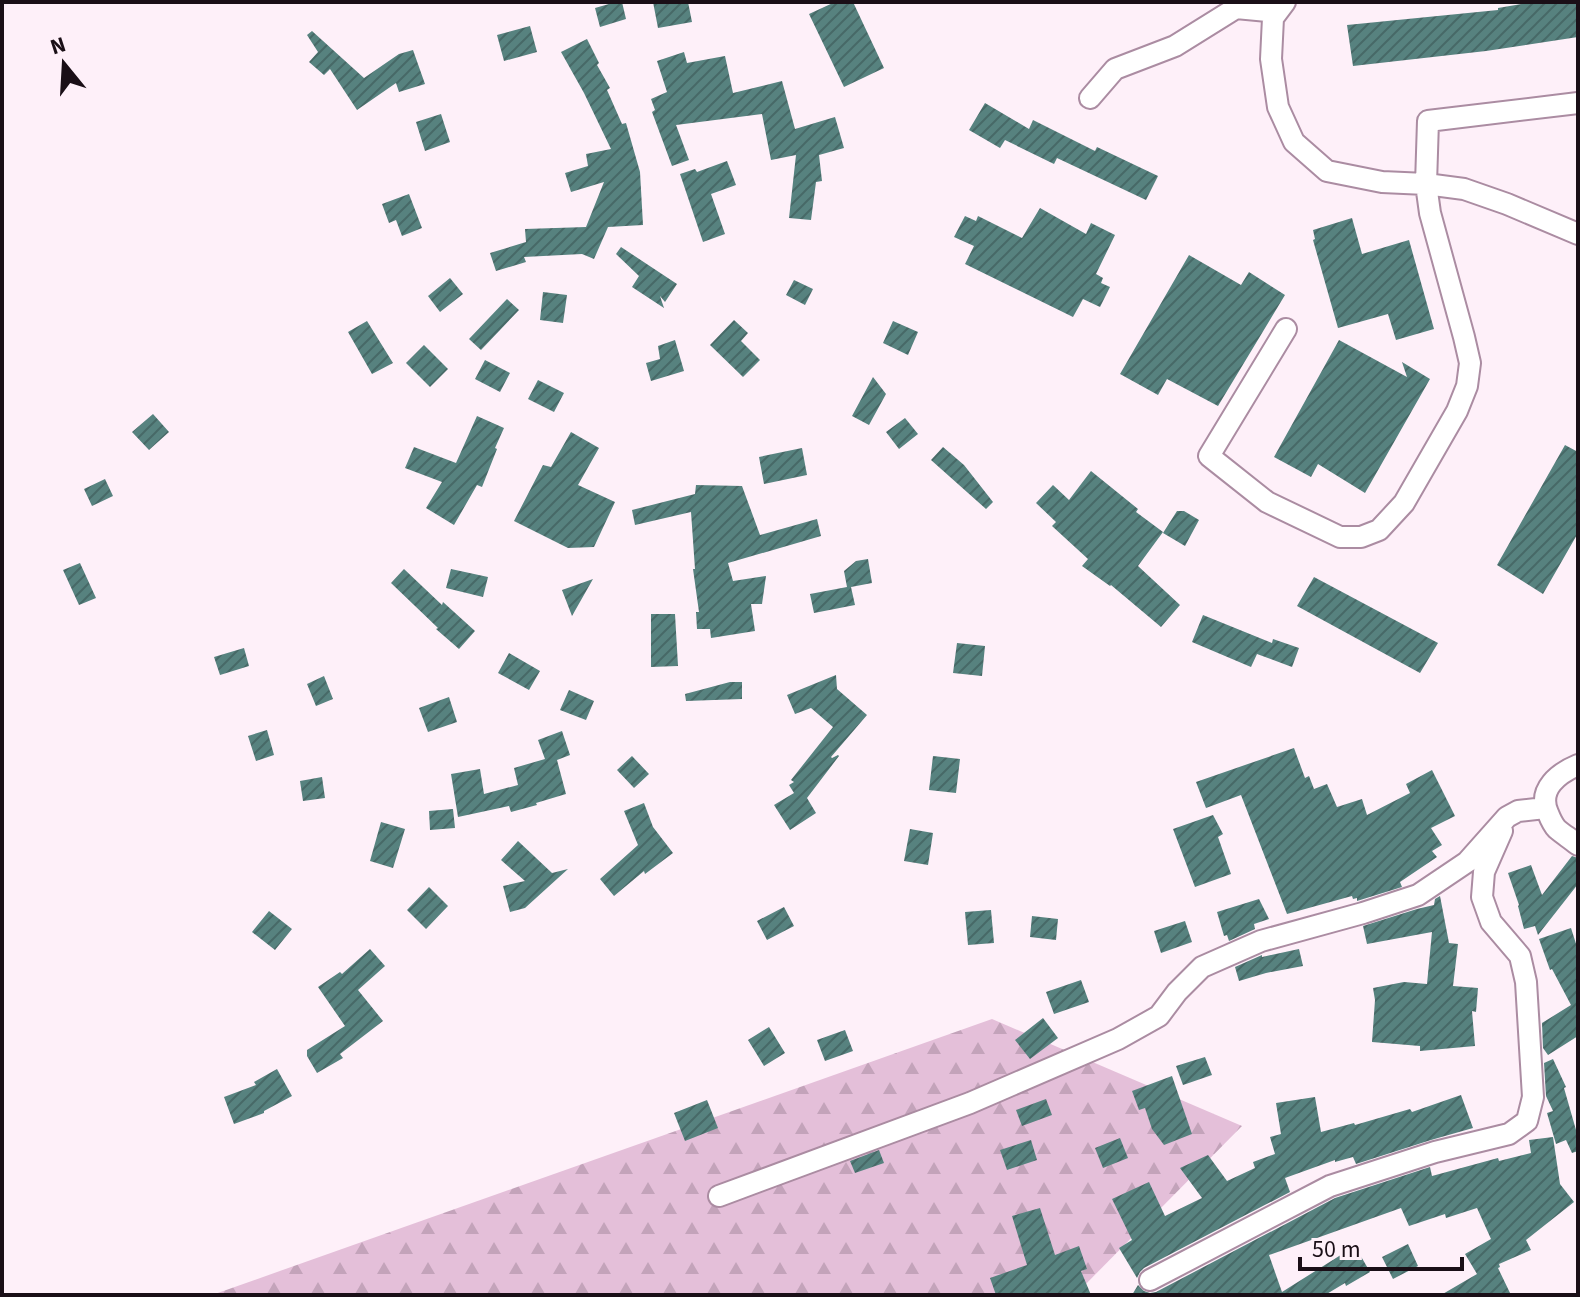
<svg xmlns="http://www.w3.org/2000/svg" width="1580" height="1297" viewBox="0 0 1580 1297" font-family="'Source Sans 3',sans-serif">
<defs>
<pattern id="forest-firs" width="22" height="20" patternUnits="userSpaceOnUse" patternTransform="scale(2)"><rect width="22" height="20" fill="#e4bfd9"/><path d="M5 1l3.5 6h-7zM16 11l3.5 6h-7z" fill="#c3a3ba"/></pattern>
<pattern id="building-hatch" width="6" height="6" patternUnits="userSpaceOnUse" patternTransform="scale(2)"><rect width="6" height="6" fill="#57827f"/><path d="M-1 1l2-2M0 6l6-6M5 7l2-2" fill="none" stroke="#476967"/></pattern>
</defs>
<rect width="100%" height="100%" fill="#fef0f9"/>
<path fill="url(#forest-firs)" d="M992,1019L1242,1126L1075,1295H212Z"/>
<path fill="url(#building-hatch)" d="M616,2H622L626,19L600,27L595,8Z
M653,2H688L692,22L658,28Z
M835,2H853L884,68L844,87L809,14Z
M1533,2H1578V37L1486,51L1353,66L1347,25L1498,10V8Z
M530,26L537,52L504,61L497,35Z
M312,31L364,78L399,54L413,50L425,84L399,92L396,83L357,110L330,69L324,75L309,62L318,52L307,35Z
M587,39L599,63L597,65L610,88L607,90L622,124L626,123L640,172L643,225L608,227L594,259L582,254L524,257L526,262L496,271L490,253L526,242L525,229L586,227L604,182L571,192L565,173L588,166L586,154L611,149L584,93L561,52Z
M684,52L687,63L725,56L733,93L782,81L795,129L835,117L844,148L819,155L822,181L816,182L811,220L789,218L796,155L771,160L762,114L676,125L689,160L672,166L652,112L655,110L651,99L667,92L657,61Z
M985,103L1029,129L1033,120L1095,151L1097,147L1158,176L1146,200L1057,158L1054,164L1005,140L1000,148L969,130Z
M441,114L450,142L425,151L416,122Z
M727,161L736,185L711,194L725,234L703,242L680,174L695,169L697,172Z
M409,194L422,228L402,236L396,220L389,223L382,204Z
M1040,208L1086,234L1091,223L1115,235L1096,274L1103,278L1101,283L1110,287L1100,307L1083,299L1073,317L965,264L974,246L954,237L965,216L976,221L978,216L1022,238Z
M1352,218L1362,254L1409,240L1434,329L1396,340L1388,314L1338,328L1313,240L1315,239L1313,230Z
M621,247L677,284L665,302L660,296L664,308L632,287L639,276L616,254Z
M1189,255L1241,285L1249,272L1285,295L1218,406L1167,379L1158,395L1120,374Z
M450,278L463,294L440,312L428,296Z
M794,280L813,289L805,305L786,295Z
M543,292L567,295L563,323L540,320Z
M507,299L519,310L481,350L469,339Z
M734,320L748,333L741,341L760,360L743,377L710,345Z
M367,321L393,363L372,374L348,332Z
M893,321L918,332L908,355L883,343Z
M675,340L684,371L651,381L646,363L660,359L658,346Z
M1339,340L1407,377L1402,362L1430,379L1365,493L1318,464L1311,477L1274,457Z
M424,345L448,369L430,387L406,363Z
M485,360L510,373L500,392L475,379Z
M873,377L886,394L869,425L852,416Z
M538,380L564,393L554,412L528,399Z
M153,414L169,432L149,450L132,432Z
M477,416L504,428L495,448L497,449L482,487L477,485L454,525L426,508L442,482L405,468L414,447L456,463Z
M905,418L918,434L899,449L886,432Z
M571,432L599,448L578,485L615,502L594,547L568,548L514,521L543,465L551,467Z
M1565,445L1578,452V533L1543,594L1497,565Z
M943,447L964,465L993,502L986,509L931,460Z
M802,448L807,475L764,484L759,457Z
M1091,471L1138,509L1136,512L1163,532L1138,566L1180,605L1161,627L1111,585L1110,586L1082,566L1088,559L1052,526L1056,522L1036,503L1053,485L1069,500Z
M105,479L113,496L92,506L84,489Z
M696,485L742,486L760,535L817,519L821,536L728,563L733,581L766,576L762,604H751L755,631L711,638L710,629H697L696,612H699L693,569H695L691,512L635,525L632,510L695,494Z
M1177,511H1184L1199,520L1185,546L1163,533Z
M868,559L872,583L851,587L855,605L814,613L810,594L847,587L844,571L856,561Z
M80,563L96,598L79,605L63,570Z
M404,569L442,605L443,602L475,631L459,649L436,629L438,628L391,583Z
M451,569L488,577L483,597L446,588Z
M1314,577L1438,643L1420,673L1297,606Z
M593,579L572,616L562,590Z
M651,614H675L678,666L651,667Z
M1203,615L1272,643L1273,639L1299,648L1292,667L1257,654L1251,667L1192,642Z
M957,643L985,646L982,676L953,673Z
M244,648L249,666L220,675L214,657Z
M509,653L540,671L529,690L498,673Z
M836,675L837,689L867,715L831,757L832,758L838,755L839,756L807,798L816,813L790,830L774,805L794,793L789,785L794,782L791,780L833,727L811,708L795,714L787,695Z
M324,676L333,699L316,706L307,684Z
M730,682H742V699L686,701L685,694Z
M569,690L594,701L586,720L560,710Z
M449,697L457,722L428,732L419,708Z
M267,730L274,755L256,761L248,736Z
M562,731L570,755L557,760L566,794L536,803L537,805L511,812L509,806L458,817L451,774L480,769L484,794L518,785L514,768L545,759L538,740Z
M1294,748L1305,778L1309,776L1314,789L1327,784L1337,807L1362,799L1367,815L1410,793L1406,784L1432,770L1455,816L1431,828L1442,845L1432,851L1437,857L1400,882L1402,887L1357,901V898L1353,899L1352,896L1287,914L1241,795L1206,808L1196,782Z
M632,756L649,774L634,788L617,770Z
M933,756L960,759L956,793L929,790Z
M322,777L325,798L303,801L300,781Z
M644,803L653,827L673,853L645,874L644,871L614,896L600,879L638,845L624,811Z
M453,809L455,828L430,830L429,811Z
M1213,815L1223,834L1218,837L1231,874L1195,887L1173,829Z
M381,822L405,829L393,868L370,861Z
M910,829L933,833L928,865L904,861Z
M518,841L552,873L568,869L525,908L510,912L503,886L525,881L501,860Z
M1572,856L1578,858V884L1538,935L1535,926L1524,929L1518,906L1519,905L1508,873L1531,865L1542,895Z
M429,887L448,906L426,929L407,910Z
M1440,896L1449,943L1458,944L1453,986L1478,988L1476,1012L1472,1011L1475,1046L1420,1051V1046L1372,1042L1375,1000L1373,988L1404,982L1427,984L1432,932L1367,944L1363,926L1417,909L1434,905L1435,899Z
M1259,899L1269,919L1254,924L1255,929L1229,941L1227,935L1224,936L1217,912Z
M784,907L794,926L767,940L757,921Z
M991,910L994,943L968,945L965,912Z
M269,911L292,929L275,950L252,932Z
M1032,916L1058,919L1056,940L1030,937Z
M1185,921L1192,942L1161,953L1154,931Z
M1571,928L1578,950V1036L1548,1055L1543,1048L1542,1023L1571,1005L1552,969L1550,970L1539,939Z
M370,949L385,966L358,990L383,1021L340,1054L343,1058L317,1073L307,1056V1050L345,1026L318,987L340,972L342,974Z
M1299,949L1303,966L1266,973L1239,981L1235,967L1262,955V957Z
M1081,980L1089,1002L1054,1014L1046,992Z
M1043,1018L1058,1038L1030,1059L1015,1040Z
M769,1027L785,1053L764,1066L748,1040Z
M845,1030L853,1051L825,1061L817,1040Z
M1205,1057L1212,1075L1183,1085L1176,1066Z
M1553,1059L1566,1087L1564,1088L1578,1137V1151L1572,1153L1566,1140L1556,1144L1547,1113L1553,1111L1546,1096L1544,1063Z
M277,1069L292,1096L264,1111V1113L234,1124L224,1097L256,1085L254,1082Z
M1172,1076L1192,1134L1164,1145L1152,1129L1145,1108L1139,1110L1132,1091Z
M1461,1095L1473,1128L1431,1140L1356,1164L1353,1157L1335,1162V1160L1285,1178L1290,1192L1144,1268L1140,1272L1137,1278L1119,1248L1132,1240L1112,1199L1149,1182L1165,1216L1202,1198L1180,1168L1208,1155L1227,1181L1255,1168L1253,1162L1275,1154L1270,1137L1281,1134L1276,1103L1315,1097L1321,1132L1354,1123L1355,1125L1410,1109L1412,1112Z
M1046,1099L1052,1115L1022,1126L1016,1110Z
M707,1100L718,1128L685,1141L674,1113Z
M1553,1137L1560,1184L1574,1202L1526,1240L1531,1250L1499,1264L1500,1267L1498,1268L1511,1295H1441L1477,1274L1465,1254L1491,1239L1477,1208L1446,1218L1445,1214L1409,1226L1401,1208L1269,1255L1282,1292L1355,1246L1370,1272L1346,1286L1345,1283L1325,1295H1132L1138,1285L1144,1291L1150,1293L1156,1292L1335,1198L1430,1167L1432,1176L1498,1158L1499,1161L1531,1153L1529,1140Z
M1120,1138L1128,1158L1103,1168L1095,1148Z
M1031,1140L1037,1160L1007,1170L1000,1150Z
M879,1150L884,1163L855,1173L850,1161Z
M1040,1208L1055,1255L1079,1246L1087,1269L1081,1271L1091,1295H996L990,1278L1027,1265L1012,1216Z
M1408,1244L1418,1266L1393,1279L1382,1257Z"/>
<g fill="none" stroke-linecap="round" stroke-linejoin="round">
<defs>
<path id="minor" d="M1285,2L1273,18L1271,59L1278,107L1294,142L1327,171L1382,182L1426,184L1464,189L1507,204L1578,234
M1090,98L1115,69L1175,46L1236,8L1277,12
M1286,329L1209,456L1267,502L1340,537H1361L1379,530L1404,503L1457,411L1467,386L1470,363L1464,337L1430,213L1426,184L1428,121L1578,103
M1578,765C1559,773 1537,789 1548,813C1550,818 1553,825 1557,829C1564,835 1571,839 1578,845
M719,1196L970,1103L1118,1039L1159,1016L1177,992L1202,967L1261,941L1363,913L1418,895L1467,862L1507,817L1518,811L1545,808
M1150,1280L1330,1186L1435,1152L1509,1134L1527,1121L1533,1097L1526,982L1520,956L1491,922L1482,897L1484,872L1502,831"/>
</defs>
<use href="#minor" stroke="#ab8ca2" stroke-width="24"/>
<use href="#minor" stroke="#fff" stroke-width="20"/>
</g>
<rect width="1580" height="1297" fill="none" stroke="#1a0f17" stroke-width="8"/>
<g transform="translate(64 64) rotate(342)" stroke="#fef0f9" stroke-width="6" paint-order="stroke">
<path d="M0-6L14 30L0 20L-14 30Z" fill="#1a0f17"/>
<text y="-12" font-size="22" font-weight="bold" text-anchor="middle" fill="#1a0f17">N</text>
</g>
<path d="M1300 1257v12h162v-12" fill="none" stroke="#1a0f17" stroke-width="4"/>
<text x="1312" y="1257" font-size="24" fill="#1a0f17" stroke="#fef0f9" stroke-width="6" paint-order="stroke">50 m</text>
</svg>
